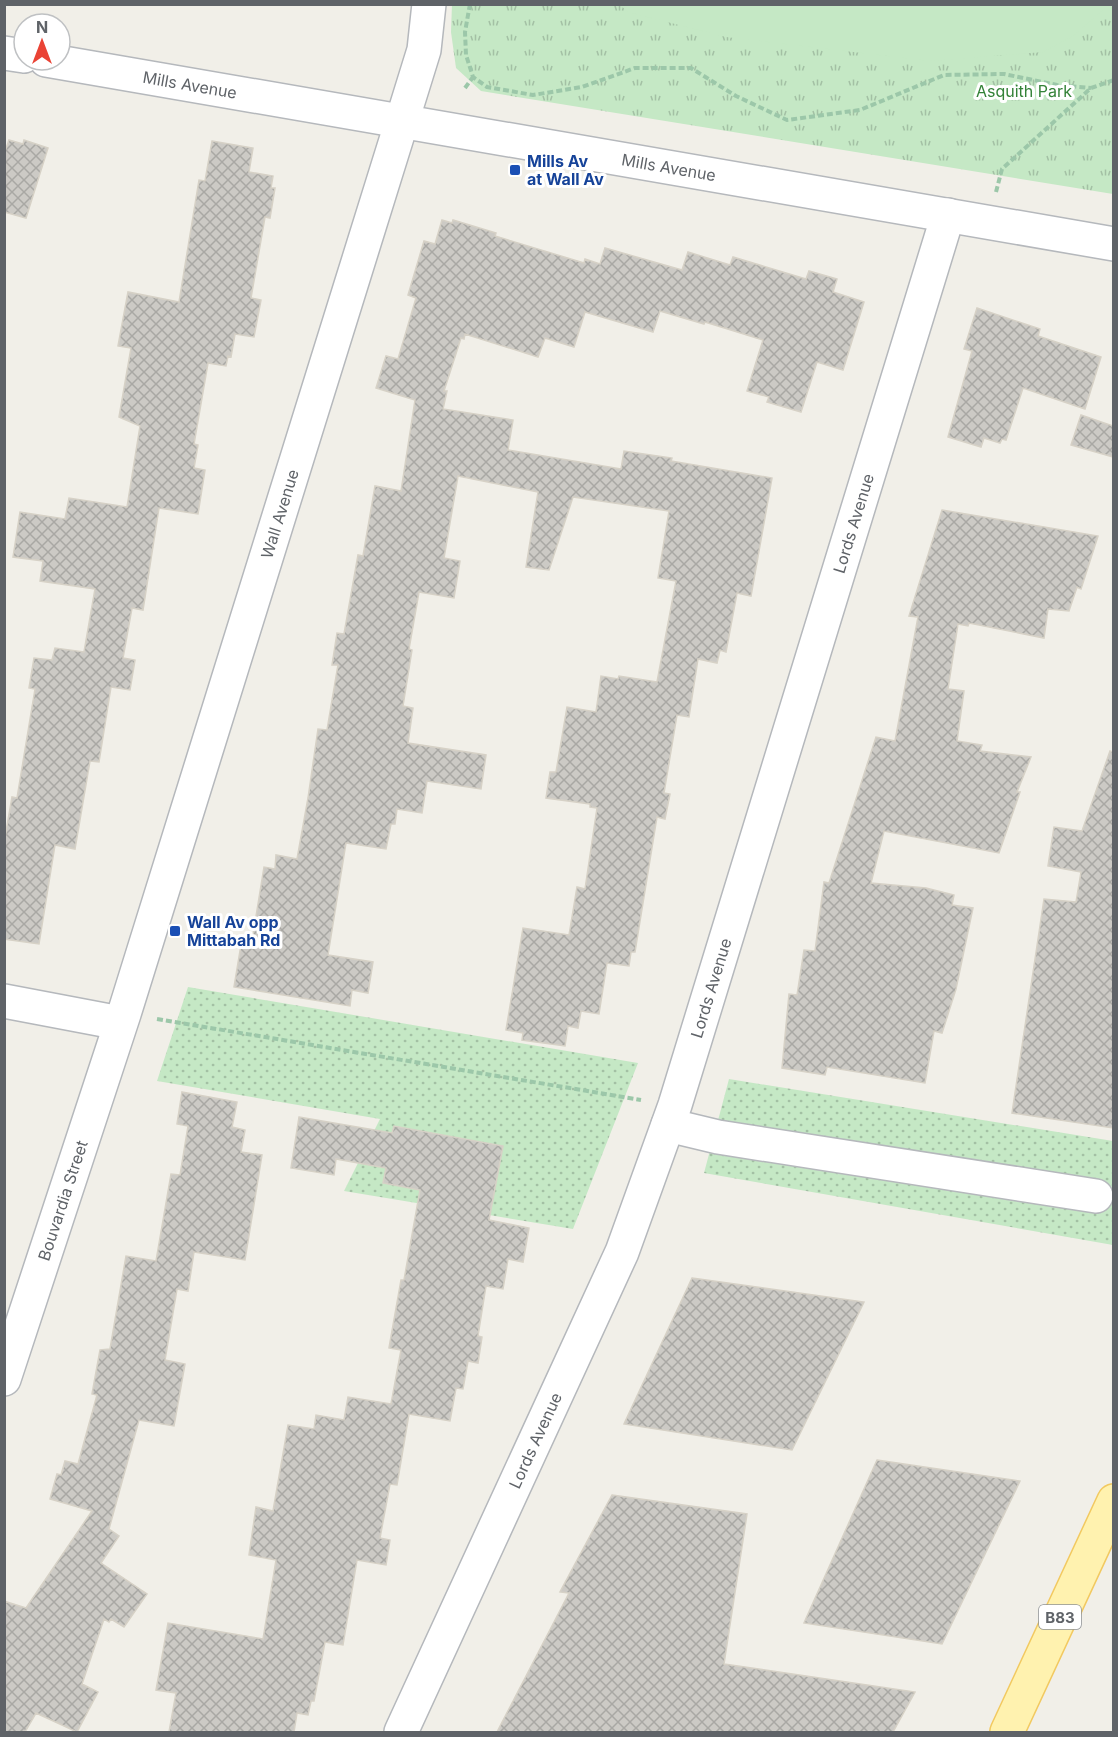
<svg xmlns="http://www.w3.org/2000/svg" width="1118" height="1737" viewBox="0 0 1118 1737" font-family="Inter,sans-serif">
<defs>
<pattern id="grass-dots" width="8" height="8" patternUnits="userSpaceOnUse" patternTransform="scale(1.5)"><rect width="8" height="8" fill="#c5e8c5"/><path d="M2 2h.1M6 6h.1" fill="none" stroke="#a3c0a4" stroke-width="1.8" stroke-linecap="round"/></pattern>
<pattern id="park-tufts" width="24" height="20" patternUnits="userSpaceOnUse" patternTransform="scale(1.5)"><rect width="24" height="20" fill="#c5e8c5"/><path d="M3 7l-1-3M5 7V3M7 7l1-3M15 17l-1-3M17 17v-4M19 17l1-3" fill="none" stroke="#a3c0a4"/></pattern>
<pattern id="building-cross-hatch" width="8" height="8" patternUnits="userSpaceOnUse" patternTransform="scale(1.5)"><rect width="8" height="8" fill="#cccac5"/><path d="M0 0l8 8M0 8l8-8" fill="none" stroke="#a9a8a4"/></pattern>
</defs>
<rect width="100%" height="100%" fill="#f1efe8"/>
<path fill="url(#grass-dots)" d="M188,987L638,1063L573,1229L344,1191L380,1119L157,1081Z
M729,1079L1113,1141V1245L704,1173Z"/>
<path fill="url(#park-tufts)" d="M452,4L1113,5V194L481,91L456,68L451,32Z"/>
<path fill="#c5e8c5" d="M620,5H1104L1103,10L1073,36L1043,52L930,61L726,37L628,12Z"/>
<path fill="url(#building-cross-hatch)" stroke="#d6d1c6" stroke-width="1.5" d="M9,140L23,144L24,140L48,148L26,218L4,212V154Z
M212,141L253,148L249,172L273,176L271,188H275L270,218L265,217L251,298L261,300L254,337L235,334L231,357L228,356L226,366L208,363L194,444L198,445L194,468L205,470L198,514L159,508L143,610L132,608L123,658L135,660L130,690L111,687L99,762L90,761L75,849L55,845L39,944L4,939V843L12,797L17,798L35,689L29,688L34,658L52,660L55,648L84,652L95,589L40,581L43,561L13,557L20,512L65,519L69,498L127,507L140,426L119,417L131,348L118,346L128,292L179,302L199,180L205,181Z
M442,220L452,223L453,220L496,233L495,236L584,263L585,259L600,264L605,248L682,270L688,252L730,265L733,257L806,279L809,271L837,279L833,292L864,302L843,370L817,362L801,412L767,402L769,397L747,391L763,340L705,322L704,324L660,311L653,332L585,312L574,347L545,338L538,357L465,334L464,339L461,338L444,391H447L443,409L513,420L508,450L621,469L624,451L672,458L671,461L772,478L751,596L737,593L726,652L720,650L717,663L698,659L689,717L677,715L664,793L670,794L665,819L657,817L635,952H631L629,966L607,963L599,1014L581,1011L578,1028L568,1026L565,1046L522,1040L523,1033L506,1030L523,928L569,935L577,887L585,889L597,808L590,807V804L546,798L550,772H556L567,707L596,712L601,676L618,679L619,676L657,682L676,581L658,578L669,511L573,497L549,570L526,567L538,492L458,476L444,558L460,561L454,598L419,592L409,649L412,650L403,706L413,708L408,743L486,755L481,789L427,781L422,813L397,809L395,824H391L386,849L346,843L328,955L373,962L368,993L352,990L350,1006L234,987L242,939L252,941L264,867L275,869L276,855L297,859L308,798L318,729L327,730L338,665H332L337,633L344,634L358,555L363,556L375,486L401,491L415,400L376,388L386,356L398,359L416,298L408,295L424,241L435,244Z
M977,308L1040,329L1038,336L1101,357L1085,409L1023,388L1006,440L1002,439L1000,443L984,438L981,447L948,437L972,351L964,349Z
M1081,415L1113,426V457L1071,445Z
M942,510L1098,536L1081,589L1077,587L1069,611L1048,609L1044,638L969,623L968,626L958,624L948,689L964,691L957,741L982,745L980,751L1031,757L1017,792H1020L999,853L884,831L871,883L926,888L954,895L952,905L973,908L956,989L942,1033L934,1031L925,1083L827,1067L825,1075L782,1068L789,994L797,995L804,950L815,951L824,882L829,883L876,737L895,741L918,617L909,616Z
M1110,751L1113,752V1128L1012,1113L1044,899L1076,902L1081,872L1048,866L1054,827L1082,831Z
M182,1092L237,1102L232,1127L245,1130L241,1152L262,1155L245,1260L194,1252L188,1291L177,1289L165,1360L185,1364L174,1426L139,1420L109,1529L119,1536L101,1563L147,1594L124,1627L111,1619L109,1622L104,1619L82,1684L98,1692L77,1732L36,1713L25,1732H4V1601L26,1608L92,1511L50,1499L57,1474L61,1475L65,1461L78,1464L97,1395L92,1394L100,1350L110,1349L126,1256L156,1261L171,1174L180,1175L188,1126L177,1124Z
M299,1117L392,1133L394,1126L503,1146L489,1220L529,1228L523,1262L508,1259L503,1289L486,1286L478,1336L482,1337L478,1363L468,1361L463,1389L456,1388L450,1421L409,1414L397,1485L390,1484L380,1538L390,1540L386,1565L357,1560L343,1645L325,1642L314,1701H311L308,1715L297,1713L294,1732H169L176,1693L156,1690L168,1623L263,1639L276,1560L249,1555L256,1507L273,1511L288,1425L314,1429L316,1415L344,1420L348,1397L391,1404L401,1350L389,1348L401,1280H404L420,1190L383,1183L386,1168L336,1159L334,1175L291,1168Z
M692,1278L864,1302L792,1450L624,1424Z
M877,1460L1020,1481L942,1644L804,1623Z
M612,1495L747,1514L724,1664L915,1692L893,1732H497L569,1593L560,1592Z"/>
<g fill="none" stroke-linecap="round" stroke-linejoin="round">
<defs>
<g id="minor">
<path d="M4,53L24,56"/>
<path id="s1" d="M46,60L1114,244"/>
<path d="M4,1001L120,1023"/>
<path d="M668,1125L718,1137L1096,1196"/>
<path id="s2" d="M4,1379L124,1014L402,121L424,50L429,4"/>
<path id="s3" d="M401,1732L622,1252L675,1105L948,215"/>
</g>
<path id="major" d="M1007,1732L1114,1501"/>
</defs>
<use href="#minor" stroke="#b5b8bc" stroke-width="36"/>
<use href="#major" stroke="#f2c960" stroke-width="36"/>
<path stroke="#9cc7a9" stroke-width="4" stroke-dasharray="6 3" stroke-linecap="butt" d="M470,4L465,32L466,55L473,77L487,87L533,95L582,87L635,68H691L736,96L787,120L860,110L944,75L1004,74L1057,85L1091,88
M465,88L473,77
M996,192L1002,169L1091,88L1114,80
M157,1019L641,1100"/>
<use href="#minor" stroke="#fff" stroke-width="33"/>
<use href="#major" stroke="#fff2af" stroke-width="33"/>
</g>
<g fill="#1a4fb4" stroke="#fff" stroke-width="2">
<rect x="509" y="164" width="12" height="12" rx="3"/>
<rect x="169" y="925" width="12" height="12" rx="3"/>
</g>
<g text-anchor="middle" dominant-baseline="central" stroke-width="6" stroke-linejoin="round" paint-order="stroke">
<rect fill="#fff" stroke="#8f9295" stroke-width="1.5" x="1039" y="1605" width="42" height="24" rx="4.5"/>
<g font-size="15" font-weight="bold" fill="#5f6368">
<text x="1060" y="1617">B83</text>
</g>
<g font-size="16" fill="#5f6368" stroke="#fff">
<text stroke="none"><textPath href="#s1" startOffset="146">Mills Avenue</textPath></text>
<text stroke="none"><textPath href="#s1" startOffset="632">Mills Avenue</textPath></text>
<text stroke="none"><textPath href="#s2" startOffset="908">Wall Avenue</textPath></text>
<text stroke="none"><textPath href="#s3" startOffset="1293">Lords Avenue</textPath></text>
<text stroke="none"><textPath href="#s3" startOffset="807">Lords Avenue</textPath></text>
<text stroke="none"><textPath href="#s2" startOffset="188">Bouvardia Street</textPath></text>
<text stroke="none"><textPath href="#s3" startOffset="321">Lords Avenue</textPath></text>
</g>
<g font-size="16" fill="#348238" stroke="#fff">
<text x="1024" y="91">Asquith Park</text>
</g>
<g font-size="16" font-weight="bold" fill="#164399" stroke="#fff" text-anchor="start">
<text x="527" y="161">Mills Av<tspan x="527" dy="18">at Wall Av</tspan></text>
<text x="187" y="922">Wall Av opp<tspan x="187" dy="18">Mittabah Rd</tspan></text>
</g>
</g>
<rect width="1118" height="1737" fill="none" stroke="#5f6368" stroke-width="12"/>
<g transform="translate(42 42)"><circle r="28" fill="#ffffff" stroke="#bfc1c3" stroke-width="1.5"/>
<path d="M0-4.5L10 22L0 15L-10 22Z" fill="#ea4335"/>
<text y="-9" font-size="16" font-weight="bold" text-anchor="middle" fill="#5f6368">N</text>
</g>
</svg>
